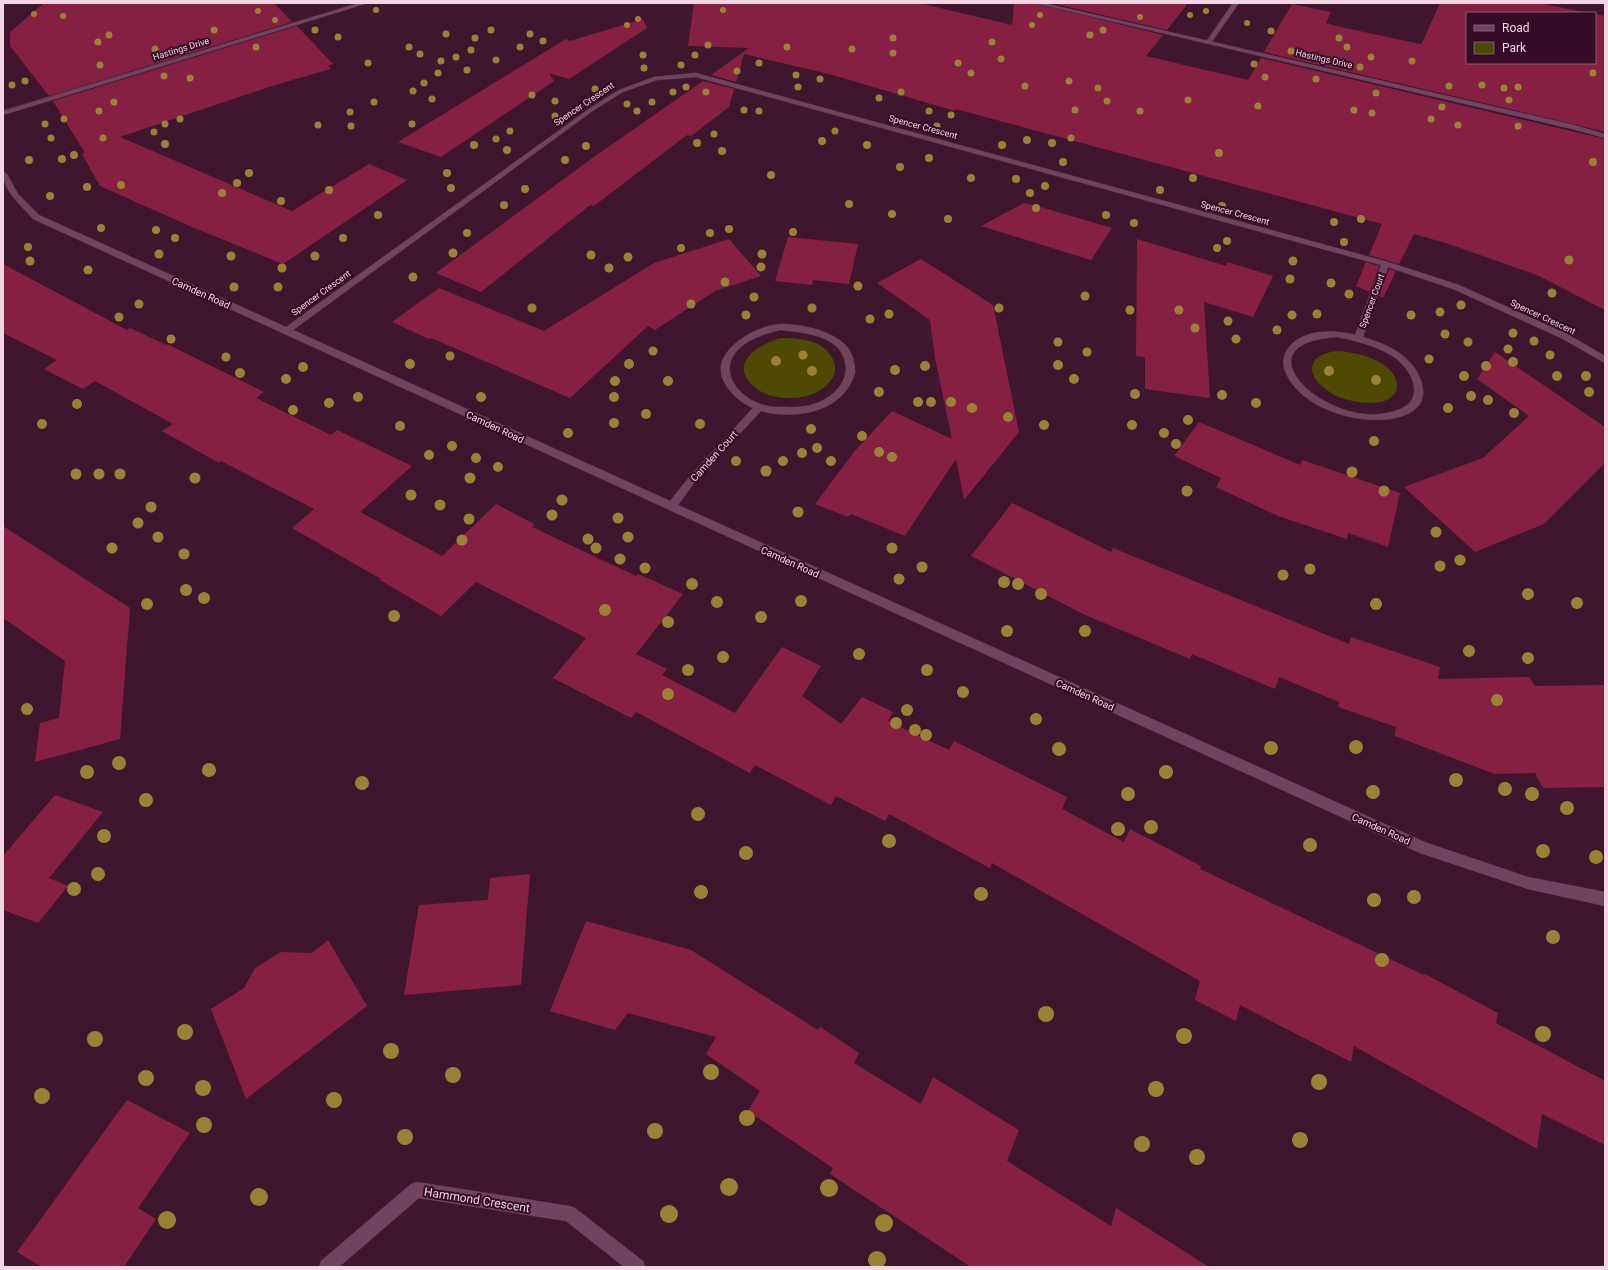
<svg xmlns="http://www.w3.org/2000/svg" width="1608" height="1270" viewBox="0 0 1608 1270" font-family="Roboto,sans-serif">
<rect width="100%" height="100%" fill="#40162f"/>
<path fill="#4e4a02" d="M781,338C801,338 826,340 834,362C836,366 835,373 833,377C820,401 778,404 757,389C726,365 756,345 781,338Z
M1338,351C1356,352 1396,361 1397,385C1397,412 1345,403 1331,393C1324,388 1314,381 1312,371C1311,356 1327,352 1338,351Z"/>
<path fill="#862042" d="M44,3H274L292,22L49,96L10,46V32Z
M694,3H919L1012,25L1014,3H1033L1163,35L1146,56L1248,80L1261,58L1605,139V310L1537,275L1449,244L1414,234L1399,264L1369,255L1382,224L956,109L955,111L829,74L744,54L736,82L711,75L749,48L688,46Z
M1051,3H1188L1167,30Z
M1440,3H1539L1588,13H1467V63H1595V14L1605,16V132L1574,124L1264,52L1292,4L1331,12L1326,23L1336,26L1420,44L1422,43Z
M643,19L647,28L569,79L549,73L554,81L441,157L398,142L566,39L570,41Z
M297,26L333,64L328,66L331,69L275,85L120,137L292,211L369,164L407,180L283,264L192,227L100,186L82,154L85,153L53,101Z
M703,81L734,89L729,107L691,136L687,135L594,206L590,205L481,292L436,273L591,159Z
M1024,203L1044,208L1112,228L1091,260L981,226Z
M788,237L858,244L849,284L813,280L812,285L775,281Z
M729,239L761,276L715,291L655,330L648,326L570,398L431,338L429,339L392,322L439,288L544,331L654,263Z
M1137,239L1226,266L1227,262L1273,276L1253,317L1204,302L1210,398L1145,389V357L1136,356Z
M921,259L993,305L1019,432L964,500L956,459L905,536L851,514L848,517L815,504L854,452L892,411L952,439L935,358L930,320L877,283Z
M1366,262L1379,266L1370,292L1356,286Z
M3,264L127,330L130,328L166,345L167,344L264,392L256,398L331,435L337,430L412,466L360,512L442,556L496,504L534,524L532,527L636,576L638,574L683,594L636,654L667,669L662,675L735,713L782,647L821,666L802,696L841,724L862,697L893,712L888,721L949,750L954,741L1067,797L1062,809L1124,842L1130,829L1201,866L1200,869L1424,975L1425,974L1498,1013L1496,1023L1605,1081V1145L1542,1114L1537,1149L1354,1046L1351,1062L1240,1005L1236,1021L1195,1000L1200,981L992,863L990,868L889,814L885,821L836,796L831,805L755,765L750,773L636,712L631,718L553,678L586,638L476,582L441,616L380,580L381,579L292,528L314,509L221,461L219,463L162,431L173,424L95,381L83,389L44,369L57,360L3,333Z
M1389,269L1396,271L1383,298L1379,296Z
M1495,352L1605,427V463L1544,524L1475,552L1404,487L1483,458L1529,416L1477,379Z
M1199,422L1300,465L1302,460L1400,493L1388,547L1348,533L1347,539L1278,516L1216,487L1221,478L1174,456Z
M1012,503L1111,552L1113,548L1349,644L1351,637L1440,667L1438,679L1529,677L1535,686L1605,685V787L1543,788L1535,773L1495,774L1395,736L1396,727L1338,707L1339,702L1279,677L1275,689L1192,654L1190,659L1083,614L971,556Z
M3,526L130,608L120,739L35,762L40,723L59,718L65,661L3,618Z
M55,795L103,812L49,878L68,886L38,923L3,910V856Z
M530,874L521,985L404,995L419,905L488,900L490,878Z
M586,921L691,950L818,1030L820,1027L859,1053L854,1063L921,1104L933,1077L1019,1130L1007,1161L1111,1226L1116,1208L1209,1267H971L830,1174L833,1168L748,1111L760,1091L706,1054L716,1037L628,1013L615,1030L550,1011Z
M328,940L367,1006L246,1099L211,1009L244,988L255,968L281,952L312,953Z
M127,1100L190,1133L138,1208L156,1219L124,1267H42L17,1252Z"/>
<g fill="none" stroke-linecap="round" stroke-linejoin="round">
<defs>
<path id="minor" d="M1233,3H1239L1211,43H1207L1206,42Z
M696,73L1388,262L1459,285L1567,334L1605,356V363L1561,338L1453,289L1388,267L1363,337C1389,345 1414,356 1422,384C1437,437 1308,430 1285,371C1281,360 1285,349 1294,342C1311,329 1336,330 1355,335L1381,265L696,77L657,80L623,92L594,110L293,330L670,501L691,475L753,408C739,402 727,391 722,377C713,349 757,325 781,324C805,324 853,334 854,364C855,368 856,373 854,376C841,413 794,420 761,411L697,479L678,505L1427,843L1528,877L1605,892V906L1528,889L1420,853L33,219C21,205 3,191 3,172L7,174L18,194L39,215L286,327L590,108L619,90L654,77ZM780,330C806,333 844,335 846,368C846,380 839,389 830,396C817,405 803,408 787,407C777,407 767,407 758,403C739,396 720,373 735,353C745,340 764,334 780,330ZM1337,337C1357,341 1377,346 1394,357C1406,365 1421,386 1411,401C1405,410 1391,412 1381,414C1319,421 1239,343 1337,337Z
M417,1182L569,1206L575,1208L643,1261L645,1267H624L566,1221L419,1198L339,1267H319L321,1261L411,1184Z"/>
<path id="tertiary" d="M359,3H368L3,115V111Z
M1034,3H1044L1574,125L1605,134V138L1572,129Z"/>
</defs>
<use href="#minor" stroke="#553348" stroke-width="1"/>
<use href="#tertiary" stroke="#553348" stroke-width="1"/>
<use href="#minor" fill="#72435e" fill-rule="evenodd"/>
<use href="#tertiary" fill="#72435e" fill-rule="evenodd"/>
</g>
<g fill="#9a8235">
<circle cx="376" cy="10" r="3"/>
<circle cx="723" cy="10" r="3"/>
<circle cx="258" cy="11" r="3"/>
<circle cx="1206" cy="11" r="3"/>
<circle cx="34" cy="14" r="3"/>
<circle cx="1040" cy="15" r="3"/>
<circle cx="1190" cy="15" r="3"/>
<circle cx="63" cy="16" r="3"/>
<circle cx="1140" cy="17" r="3"/>
<circle cx="638" cy="19" r="3"/>
<circle cx="275" cy="20" r="3"/>
<circle cx="1247" cy="23" r="3"/>
<circle cx="627" cy="25" r="3"/>
<circle cx="1032" cy="25" r="3"/>
<circle cx="214" cy="30" r="3.5"/>
<circle cx="315" cy="30" r="3.5"/>
<circle cx="491" cy="30" r="3.5"/>
<circle cx="1103" cy="30" r="3.5"/>
<circle cx="1271" cy="31" r="3.5"/>
<circle cx="446" cy="34" r="3.5"/>
<circle cx="530" cy="34" r="3.5"/>
<circle cx="109" cy="35" r="3.5"/>
<circle cx="1090" cy="35" r="3.5"/>
<circle cx="338" cy="37" r="3.5"/>
<circle cx="475" cy="38" r="3.5"/>
<circle cx="893" cy="38" r="3.5"/>
<circle cx="1339" cy="38" r="3.5"/>
<circle cx="206" cy="41" r="3.5"/>
<circle cx="543" cy="41" r="3.5"/>
<circle cx="98" cy="42" r="3.5"/>
<circle cx="992" cy="42" r="3.5"/>
<circle cx="708" cy="45" r="3.5"/>
<circle cx="256" cy="47" r="3.5"/>
<circle cx="409" cy="47" r="3.5"/>
<circle cx="520" cy="47" r="3.5"/>
<circle cx="787" cy="47" r="3.5"/>
<circle cx="1347" cy="47" r="3.5"/>
<circle cx="155" cy="49" r="3.5"/>
<circle cx="852" cy="49" r="3.5"/>
<circle cx="471" cy="50" r="3.5"/>
<circle cx="1291" cy="51" r="3.5"/>
<circle cx="893" cy="53" r="3.5"/>
<circle cx="420" cy="54" r="3.5"/>
<circle cx="643" cy="55" r="3.5"/>
<circle cx="695" cy="55" r="3.5"/>
<circle cx="456" cy="57" r="3.5"/>
<circle cx="1371" cy="57" r="3.5"/>
<circle cx="1001" cy="59" r="3.5"/>
<circle cx="496" cy="60" r="3.5"/>
<circle cx="441" cy="61" r="3.5"/>
<circle cx="1412" cy="61" r="3.5"/>
<circle cx="368" cy="63" r="3.5"/>
<circle cx="759" cy="63" r="3.5"/>
<circle cx="958" cy="63" r="3.5"/>
<circle cx="1254" cy="64" r="3.5"/>
<circle cx="100" cy="65" r="3.5"/>
<circle cx="681" cy="65" r="3.5"/>
<circle cx="1360" cy="67" r="3.5"/>
<circle cx="644" cy="68" r="3.5"/>
<circle cx="467" cy="70" r="3.5"/>
<circle cx="737" cy="71" r="3.5"/>
<circle cx="438" cy="73" r="3.5"/>
<circle cx="971" cy="73" r="3.5"/>
<circle cx="1593" cy="73" r="3.5"/>
<circle cx="796" cy="75" r="3.5"/>
<circle cx="164" cy="76" r="3.5"/>
<circle cx="1265" cy="77" r="3.5"/>
<circle cx="190" cy="78" r="3.5"/>
<circle cx="820" cy="79" r="3.5"/>
<circle cx="1316" cy="79" r="3.5"/>
<circle cx="25" cy="81" r="3.5"/>
<circle cx="1069" cy="81" r="3.5"/>
<circle cx="424" cy="83" r="3.5"/>
<circle cx="12" cy="85" r="3.5"/>
<circle cx="1482" cy="85" r="3.5"/>
<circle cx="1025" cy="86" r="3.5"/>
<circle cx="1449" cy="86" r="3.5"/>
<circle cx="686" cy="87" r="3.5"/>
<circle cx="798" cy="87" r="3.5"/>
<circle cx="1518" cy="87" r="3.5"/>
<circle cx="1098" cy="88" r="3.5"/>
<circle cx="1504" cy="88" r="3.5"/>
<circle cx="595" cy="89" r="3.5"/>
<circle cx="413" cy="91" r="3.5"/>
<circle cx="673" cy="92" r="3.5"/>
<circle cx="706" cy="92" r="3.5"/>
<circle cx="901" cy="92" r="3.5"/>
<circle cx="1376" cy="93" r="3.5"/>
<circle cx="532" cy="95" r="3.5"/>
<circle cx="879" cy="98" r="3.5"/>
<circle cx="432" cy="99" r="3.5"/>
<circle cx="1188" cy="100" r="3.5"/>
<circle cx="1509" cy="100" r="3.5"/>
<circle cx="555" cy="101" r="3.5"/>
<circle cx="1107" cy="101" r="3.5"/>
<circle cx="114" cy="102" r="3.5"/>
<circle cx="374" cy="102" r="3.5"/>
<circle cx="652" cy="102" r="3.5"/>
<circle cx="627" cy="104" r="3.5"/>
<circle cx="1258" cy="106" r="3.5"/>
<circle cx="1442" cy="107" r="3.5"/>
<circle cx="744" cy="110" r="3.5"/>
<circle cx="1075" cy="110" r="3.5"/>
<circle cx="1354" cy="110" r="3.5"/>
<circle cx="99" cy="111" r="3.5"/>
<circle cx="637" cy="111" r="3.5"/>
<circle cx="759" cy="111" r="3.5"/>
<circle cx="929" cy="111" r="3.5"/>
<circle cx="1140" cy="111" r="3.5"/>
<circle cx="350" cy="112" r="3.5"/>
<circle cx="1372" cy="113" r="3.5"/>
<circle cx="951" cy="115" r="3.5"/>
<circle cx="555" cy="116" r="3.5"/>
<circle cx="64" cy="119" r="3.5"/>
<circle cx="180" cy="119" r="3.5"/>
<circle cx="1431" cy="119" r="3.5"/>
<circle cx="45" cy="124" r="3.5"/>
<circle cx="165" cy="124" r="3.5"/>
<circle cx="412" cy="124" r="3.5"/>
<circle cx="318" cy="125" r="3.5"/>
<circle cx="1458" cy="125" r="3.5"/>
<circle cx="351" cy="126" r="3.5"/>
<circle cx="937" cy="126" r="3.5"/>
<circle cx="1518" cy="126" r="3.5"/>
<circle cx="510" cy="131" r="3.5"/>
<circle cx="835" cy="131" r="3.5"/>
<circle cx="154" cy="132" r="3.5"/>
<circle cx="714" cy="134" r="3.5"/>
<circle cx="51" cy="138" r="3.5"/>
<circle cx="103" cy="138" r="3.5"/>
<circle cx="1071" cy="138" r="3.5"/>
<circle cx="496" cy="139" r="3.5"/>
<circle cx="1027" cy="140" r="4"/>
<circle cx="822" cy="141" r="4"/>
<circle cx="697" cy="143" r="4"/>
<circle cx="1052" cy="143" r="4"/>
<circle cx="165" cy="144" r="4"/>
<circle cx="474" cy="145" r="4"/>
<circle cx="867" cy="145" r="4"/>
<circle cx="1002" cy="145" r="4"/>
<circle cx="586" cy="146" r="4"/>
<circle cx="507" cy="150" r="4"/>
<circle cx="722" cy="151" r="4"/>
<circle cx="1219" cy="153" r="4"/>
<circle cx="74" cy="155" r="4"/>
<circle cx="929" cy="158" r="4"/>
<circle cx="62" cy="159" r="4"/>
<circle cx="29" cy="160" r="4"/>
<circle cx="565" cy="160" r="4"/>
<circle cx="1063" cy="162" r="4"/>
<circle cx="1593" cy="162" r="4"/>
<circle cx="900" cy="167" r="4"/>
<circle cx="249" cy="173" r="4"/>
<circle cx="447" cy="173" r="4"/>
<circle cx="771" cy="175" r="4"/>
<circle cx="971" cy="178" r="4"/>
<circle cx="1193" cy="178" r="4"/>
<circle cx="1016" cy="179" r="4"/>
<circle cx="237" cy="183" r="4"/>
<circle cx="121" cy="185" r="4"/>
<circle cx="1045" cy="186" r="4"/>
<circle cx="87" cy="187" r="4"/>
<circle cx="451" cy="188" r="4"/>
<circle cx="525" cy="189" r="4"/>
<circle cx="329" cy="190" r="4"/>
<circle cx="1160" cy="190" r="4"/>
<circle cx="222" cy="193" r="4"/>
<circle cx="1030" cy="193" r="4"/>
<circle cx="50" cy="196" r="4"/>
<circle cx="281" cy="201" r="4"/>
<circle cx="849" cy="204" r="4"/>
<circle cx="504" cy="205" r="4"/>
<circle cx="1222" cy="206" r="4"/>
<circle cx="1036" cy="208" r="4"/>
<circle cx="892" cy="214" r="4"/>
<circle cx="378" cy="215" r="4"/>
<circle cx="1106" cy="215" r="4"/>
<circle cx="948" cy="219" r="4"/>
<circle cx="1361" cy="219" r="4"/>
<circle cx="1334" cy="222" r="4"/>
<circle cx="1134" cy="223" r="4"/>
<circle cx="101" cy="228" r="4"/>
<circle cx="729" cy="229" r="4"/>
<circle cx="156" cy="230" r="4"/>
<circle cx="793" cy="232" r="4"/>
<circle cx="467" cy="233" r="4"/>
<circle cx="710" cy="233" r="4"/>
<circle cx="175" cy="238" r="4"/>
<circle cx="343" cy="238" r="4"/>
<circle cx="1227" cy="241" r="4"/>
<circle cx="1344" cy="242" r="4"/>
<circle cx="28" cy="247" r="4"/>
<circle cx="681" cy="248" r="4"/>
<circle cx="1217" cy="248" r="4"/>
<circle cx="453" cy="253" r="4.5"/>
<circle cx="159" cy="254" r="4.5"/>
<circle cx="762" cy="254" r="4.5"/>
<circle cx="591" cy="255" r="4.5"/>
<circle cx="231" cy="256" r="4.5"/>
<circle cx="315" cy="256" r="4.5"/>
<circle cx="628" cy="257" r="4.5"/>
<circle cx="1569" cy="260" r="4.5"/>
<circle cx="30" cy="261" r="4.5"/>
<circle cx="1293" cy="261" r="4.5"/>
<circle cx="761" cy="267" r="4.5"/>
<circle cx="282" cy="268" r="4.5"/>
<circle cx="609" cy="268" r="4.5"/>
<circle cx="88" cy="270" r="4.5"/>
<circle cx="413" cy="277" r="4.5"/>
<circle cx="1290" cy="279" r="4.5"/>
<circle cx="725" cy="282" r="4.5"/>
<circle cx="1331" cy="283" r="4.5"/>
<circle cx="858" cy="286" r="4.5"/>
<circle cx="234" cy="287" r="4.5"/>
<circle cx="278" cy="287" r="4.5"/>
<circle cx="1552" cy="293" r="4.5"/>
<circle cx="1349" cy="294" r="4.5"/>
<circle cx="1085" cy="296" r="4.5"/>
<circle cx="754" cy="297" r="4.5"/>
<circle cx="139" cy="304" r="4.5"/>
<circle cx="691" cy="304" r="4.5"/>
<circle cx="1461" cy="305" r="4.5"/>
<circle cx="532" cy="308" r="4.5"/>
<circle cx="812" cy="308" r="4.5"/>
<circle cx="999" cy="308" r="4.5"/>
<circle cx="1130" cy="310" r="4.5"/>
<circle cx="1179" cy="310" r="4.5"/>
<circle cx="1440" cy="312" r="4.5"/>
<circle cx="889" cy="314" r="4.5"/>
<circle cx="1317" cy="314" r="4.5"/>
<circle cx="746" cy="315" r="4.5"/>
<circle cx="1292" cy="315" r="4.5"/>
<circle cx="1411" cy="315" r="4.5"/>
<circle cx="119" cy="317" r="4.5"/>
<circle cx="870" cy="319" r="4.5"/>
<circle cx="1228" cy="321" r="4.5"/>
<circle cx="1195" cy="328" r="4.5"/>
<circle cx="1277" cy="330" r="4.5"/>
<circle cx="1513" cy="333" r="4.5"/>
<circle cx="1445" cy="334" r="4.5"/>
<circle cx="171" cy="339" r="4.5"/>
<circle cx="1236" cy="339" r="4.5"/>
<circle cx="1534" cy="341" r="4.5"/>
<circle cx="1058" cy="342" r="4.5"/>
<circle cx="1468" cy="342" r="4.5"/>
<circle cx="1508" cy="349" r="4.5"/>
<circle cx="653" cy="351" r="4.5"/>
<circle cx="1087" cy="352" r="4.5"/>
<circle cx="803" cy="355" r="4.5"/>
<circle cx="1550" cy="355" r="4.5"/>
<circle cx="450" cy="356" r="4.5"/>
<circle cx="226" cy="357" r="4.5"/>
<circle cx="1429" cy="359" r="4.5"/>
<circle cx="776" cy="361" r="5"/>
<circle cx="1513" cy="362" r="5"/>
<circle cx="410" cy="364" r="5"/>
<circle cx="629" cy="364" r="5"/>
<circle cx="1058" cy="365" r="5"/>
<circle cx="925" cy="366" r="5"/>
<circle cx="1486" cy="366" r="5"/>
<circle cx="303" cy="367" r="5"/>
<circle cx="895" cy="370" r="5"/>
<circle cx="812" cy="371" r="5"/>
<circle cx="1329" cy="371" r="5"/>
<circle cx="240" cy="373" r="5"/>
<circle cx="1464" cy="376" r="5"/>
<circle cx="1557" cy="376" r="5"/>
<circle cx="1586" cy="376" r="5"/>
<circle cx="286" cy="379" r="5"/>
<circle cx="1074" cy="379" r="5"/>
<circle cx="1376" cy="380" r="5"/>
<circle cx="615" cy="381" r="5"/>
<circle cx="668" cy="381" r="5"/>
<circle cx="879" cy="392" r="5"/>
<circle cx="1589" cy="392" r="5"/>
<circle cx="1135" cy="394" r="5"/>
<circle cx="1222" cy="395" r="5"/>
<circle cx="1471" cy="396" r="5"/>
<circle cx="358" cy="397" r="5"/>
<circle cx="481" cy="397" r="5"/>
<circle cx="614" cy="397" r="5"/>
<circle cx="1488" cy="400" r="5"/>
<circle cx="918" cy="402" r="5"/>
<circle cx="931" cy="402" r="5"/>
<circle cx="951" cy="402" r="5"/>
<circle cx="329" cy="403" r="5"/>
<circle cx="1256" cy="403" r="5"/>
<circle cx="77" cy="404" r="5"/>
<circle cx="972" cy="408" r="5"/>
<circle cx="1448" cy="408" r="5"/>
<circle cx="293" cy="410" r="5"/>
<circle cx="1514" cy="413" r="5"/>
<circle cx="646" cy="414" r="5"/>
<circle cx="1008" cy="417" r="5"/>
<circle cx="1188" cy="420" r="5"/>
<circle cx="614" cy="423" r="5"/>
<circle cx="42" cy="424" r="5"/>
<circle cx="700" cy="424" r="5"/>
<circle cx="1044" cy="425" r="5"/>
<circle cx="1132" cy="425" r="5"/>
<circle cx="400" cy="426" r="5"/>
<circle cx="811" cy="429" r="5"/>
<circle cx="568" cy="433" r="5"/>
<circle cx="1164" cy="433" r="5"/>
<circle cx="862" cy="436" r="5"/>
<circle cx="1374" cy="441" r="5"/>
<circle cx="1176" cy="444" r="5"/>
<circle cx="452" cy="446" r="5"/>
<circle cx="817" cy="448" r="5"/>
<circle cx="879" cy="452" r="5"/>
<circle cx="802" cy="453" r="5"/>
<circle cx="429" cy="455" r="5"/>
<circle cx="892" cy="457" r="5"/>
<circle cx="476" cy="458" r="5"/>
<circle cx="736" cy="461" r="5"/>
<circle cx="783" cy="461" r="5"/>
<circle cx="831" cy="461" r="5"/>
<circle cx="498" cy="467" r="5"/>
<circle cx="766" cy="471" r="5.5"/>
<circle cx="1352" cy="472" r="5.5"/>
<circle cx="76" cy="474" r="5.5"/>
<circle cx="99" cy="474" r="5.5"/>
<circle cx="120" cy="474" r="5.5"/>
<circle cx="195" cy="478" r="5.5"/>
<circle cx="470" cy="478" r="5.5"/>
<circle cx="1187" cy="491" r="5.5"/>
<circle cx="1384" cy="491" r="5.5"/>
<circle cx="411" cy="495" r="5.5"/>
<circle cx="562" cy="500" r="5.5"/>
<circle cx="440" cy="505" r="5.5"/>
<circle cx="151" cy="507" r="5.5"/>
<circle cx="798" cy="512" r="5.5"/>
<circle cx="552" cy="515" r="5.5"/>
<circle cx="618" cy="518" r="5.5"/>
<circle cx="469" cy="519" r="5.5"/>
<circle cx="138" cy="523" r="5.5"/>
<circle cx="1436" cy="532" r="5.5"/>
<circle cx="158" cy="537" r="5.5"/>
<circle cx="628" cy="537" r="5.5"/>
<circle cx="588" cy="539" r="5.5"/>
<circle cx="462" cy="540" r="5.5"/>
<circle cx="112" cy="548" r="5.5"/>
<circle cx="596" cy="548" r="5.5"/>
<circle cx="892" cy="548" r="5.5"/>
<circle cx="184" cy="554" r="5.5"/>
<circle cx="620" cy="559" r="5.5"/>
<circle cx="1460" cy="560" r="5.5"/>
<circle cx="1440" cy="566" r="5.5"/>
<circle cx="922" cy="567" r="5.5"/>
<circle cx="645" cy="568" r="5.5"/>
<circle cx="1310" cy="569" r="5.5"/>
<circle cx="1283" cy="575" r="5.5"/>
<circle cx="899" cy="579" r="5.5"/>
<circle cx="1004" cy="582" r="6"/>
<circle cx="692" cy="584" r="6"/>
<circle cx="1018" cy="584" r="6"/>
<circle cx="186" cy="590" r="6"/>
<circle cx="1041" cy="594" r="6"/>
<circle cx="1528" cy="594" r="6"/>
<circle cx="204" cy="598" r="6"/>
<circle cx="801" cy="601" r="6"/>
<circle cx="717" cy="602" r="6"/>
<circle cx="1577" cy="603" r="6"/>
<circle cx="147" cy="604" r="6"/>
<circle cx="1376" cy="604" r="6"/>
<circle cx="605" cy="610" r="6"/>
<circle cx="394" cy="616" r="6"/>
<circle cx="761" cy="617" r="6"/>
<circle cx="668" cy="622" r="6"/>
<circle cx="1007" cy="631" r="6"/>
<circle cx="1085" cy="631" r="6"/>
<circle cx="1469" cy="651" r="6"/>
<circle cx="859" cy="654" r="6"/>
<circle cx="723" cy="657" r="6"/>
<circle cx="1528" cy="658" r="6"/>
<circle cx="688" cy="670" r="6"/>
<circle cx="927" cy="670" r="6"/>
<circle cx="963" cy="692" r="6"/>
<circle cx="668" cy="694" r="6"/>
<circle cx="1497" cy="700" r="6"/>
<circle cx="27" cy="709" r="6"/>
<circle cx="907" cy="710" r="6"/>
<circle cx="1036" cy="719" r="6"/>
<circle cx="896" cy="723" r="6"/>
<circle cx="915" cy="730" r="6"/>
<circle cx="926" cy="735" r="6"/>
<circle cx="1356" cy="747" r="7"/>
<circle cx="1271" cy="748" r="7"/>
<circle cx="1059" cy="749" r="7"/>
<circle cx="119" cy="763" r="7"/>
<circle cx="209" cy="770" r="7"/>
<circle cx="87" cy="772" r="7"/>
<circle cx="1166" cy="772" r="7"/>
<circle cx="1456" cy="780" r="7"/>
<circle cx="362" cy="783" r="7"/>
<circle cx="1505" cy="789" r="7"/>
<circle cx="1373" cy="792" r="7"/>
<circle cx="1128" cy="794" r="7"/>
<circle cx="1532" cy="794" r="7"/>
<circle cx="146" cy="800" r="7"/>
<circle cx="1567" cy="808" r="7"/>
<circle cx="698" cy="814" r="7"/>
<circle cx="1151" cy="827" r="7"/>
<circle cx="1118" cy="829" r="7"/>
<circle cx="104" cy="836" r="7"/>
<circle cx="889" cy="841" r="7"/>
<circle cx="1310" cy="845" r="7"/>
<circle cx="1543" cy="851" r="7"/>
<circle cx="746" cy="853" r="7"/>
<circle cx="1596" cy="857" r="7"/>
<circle cx="98" cy="874" r="7"/>
<circle cx="74" cy="889" r="7"/>
<circle cx="701" cy="892" r="7"/>
<circle cx="981" cy="894" r="7"/>
<circle cx="1414" cy="897" r="7"/>
<circle cx="1374" cy="900" r="7"/>
<circle cx="1553" cy="937" r="7"/>
<circle cx="1382" cy="960" r="7"/>
<circle cx="1046" cy="1014" r="8"/>
<circle cx="185" cy="1032" r="8"/>
<circle cx="1543" cy="1034" r="8"/>
<circle cx="1184" cy="1036" r="8"/>
<circle cx="95" cy="1039" r="8"/>
<circle cx="391" cy="1051" r="8"/>
<circle cx="711" cy="1072" r="8"/>
<circle cx="453" cy="1075" r="8"/>
<circle cx="146" cy="1078" r="8"/>
<circle cx="1319" cy="1082" r="8"/>
<circle cx="203" cy="1088" r="8"/>
<circle cx="1156" cy="1089" r="8"/>
<circle cx="42" cy="1096" r="8"/>
<circle cx="334" cy="1100" r="8"/>
<circle cx="747" cy="1118" r="8"/>
<circle cx="204" cy="1125" r="8"/>
<circle cx="655" cy="1131" r="8"/>
<circle cx="405" cy="1137" r="8"/>
<circle cx="1300" cy="1140" r="8"/>
<circle cx="1142" cy="1144" r="8"/>
<circle cx="1197" cy="1157" r="8"/>
<circle cx="729" cy="1187" r="9"/>
<circle cx="829" cy="1188" r="9"/>
<circle cx="259" cy="1197" r="9"/>
<circle cx="669" cy="1214" r="9"/>
<circle cx="167" cy="1220" r="9"/>
<circle cx="884" cy="1223" r="9"/>
<circle cx="877" cy="1260" r="9"/>
</g>
<g text-anchor="middle" dominant-baseline="central" stroke-width="4" stroke-linejoin="round" paint-order="stroke">
<g font-size="9" fill="#f2d6e4" stroke="#350b25">
<text transform="translate(181 49) rotate(-17)">Hastings Drive</text>
<text transform="translate(1324 59) rotate(13)">Hastings Drive</text>
<text transform="translate(584 104) rotate(-34)">Spencer Crescent</text>
<text transform="translate(923 127) rotate(15)">Spencer Crescent</text>
<text transform="translate(1235 213) rotate(15)">Spencer Crescent</text>
<text transform="translate(321 293) rotate(-36)">Spencer Crescent</text>
<text transform="translate(1372 301) rotate(-70)">Spencer Court</text>
<text transform="translate(1543 317) rotate(25)">Spencer Crescent</text>
</g>
<g font-size="10" fill="#f2d6e4" stroke="#350b25">
<text transform="translate(201 293) rotate(24)">Camden Road</text>
<text transform="translate(495 427) rotate(25)">Camden Road</text>
<text transform="translate(714 456) rotate(-48)">Camden Court</text>
<text transform="translate(790 562) rotate(24)">Camden Road</text>
<text transform="translate(1085 695) rotate(24)">Camden Road</text>
<text transform="translate(1381 829) rotate(24)">Camden Road</text>
</g>
<g font-size="12" fill="#f2d6e4" stroke="#350b25">
<text transform="translate(477 1200) rotate(9)">Hammond Crescent</text>
</g>
</g>
<rect width="1608" height="1270" fill="none" stroke="#f2d6e4" stroke-width="8"/>
<rect x="1466" y="12" width="130" height="52" fill="#350b25" stroke="#815c71"/>
<rect x="1474" y="25" width="20" height="6" fill="#72435e" stroke="#815c71"/>
<text x="1502" y="32" font-size="12" fill="#f2d6e4">Road</text>
<rect x="1474" y="42" width="20" height="12" fill="#4e4a02" stroke="#815c71"/>
<text x="1502" y="52" font-size="12" fill="#f2d6e4">Park</text>
</svg>
